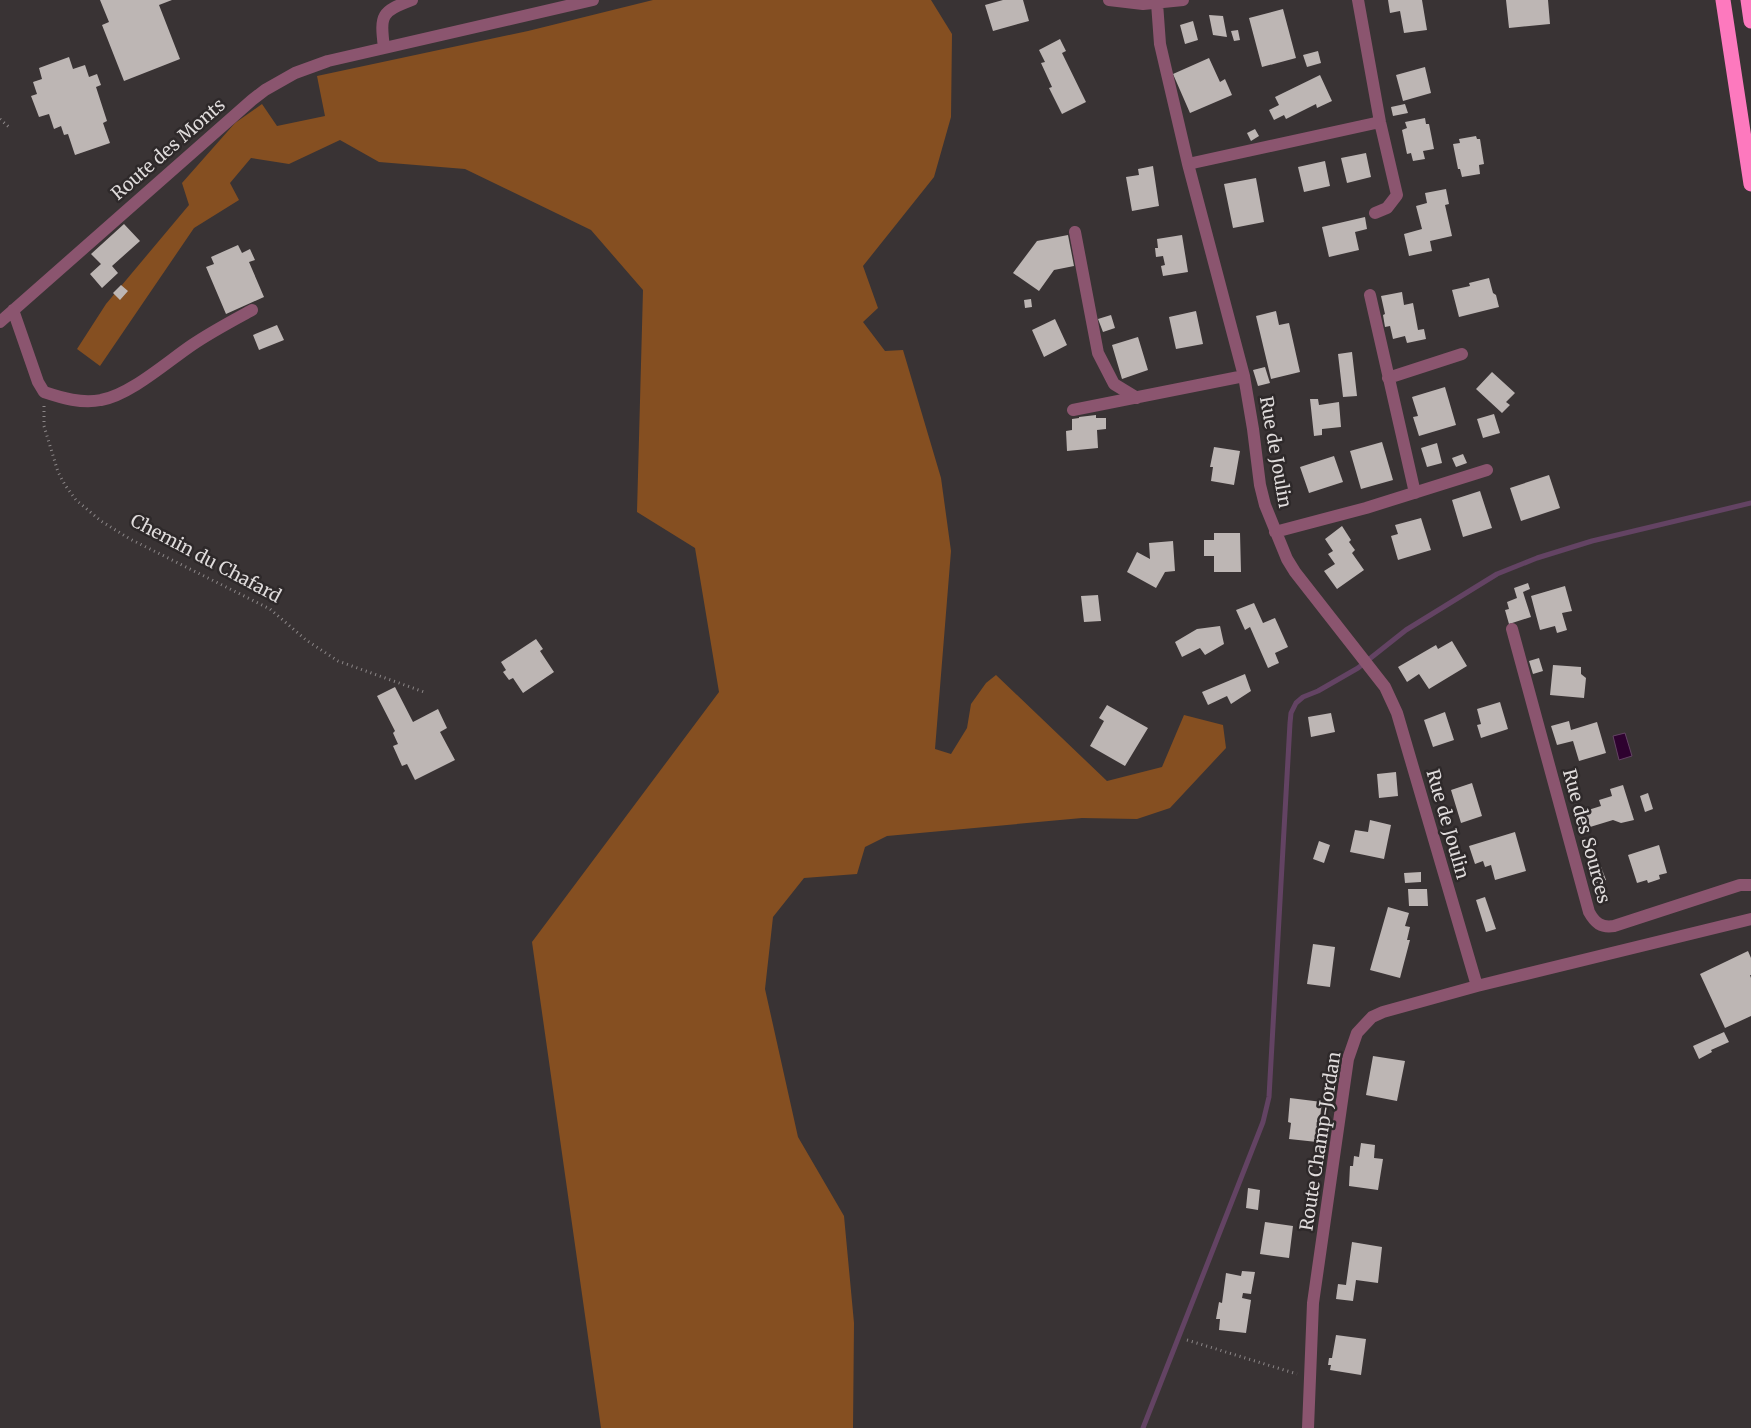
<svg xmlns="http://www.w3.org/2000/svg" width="1751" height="1428" viewBox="0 0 1751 1428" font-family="Merriweather,serif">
<rect width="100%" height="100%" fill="#393334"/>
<path fill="#854f21" d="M653,0H931L952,34L951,117L934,177L863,266L878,308L863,322L885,351L903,350L941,478L951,551L935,749L951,754L967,728L971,704L986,683L996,675L1107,781L1162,767L1184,715L1223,725L1226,748L1170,808L1137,819L1082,818L887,836L865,847L857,874L804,878L773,917L765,989L798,1137L844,1216L854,1323L853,1428H601L532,942L719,692L695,548L637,512L643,290L591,230L465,169L379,162L340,140L289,164L251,158L230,183L239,200L194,228L100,366L77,349L106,304L189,205L182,183L235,123L262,104L277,126L325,116L317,76L528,31Z"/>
<path fill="#2e022f" stroke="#634363" d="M1625,733L1632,756L1619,760L1613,736Z"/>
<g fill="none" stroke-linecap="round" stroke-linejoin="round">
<path stroke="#634363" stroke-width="5" d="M1143,1428L1263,1122L1269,1097L1290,723L1291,713L1296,703L1303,697L1318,691L1358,668L1406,630L1497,574L1537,558L1592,541L1751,503"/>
</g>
<path fill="#bdb6b4" d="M100,0H172L159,5L180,59L124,81L102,25L109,22Z
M1003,0H1023L1029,21L993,31L985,5Z
M1388,0H1422L1427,30L1404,33L1400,11L1390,13Z
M1506,0H1548L1550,24L1509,28Z
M1283,9L1296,58L1262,67L1249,18Z
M1209,15L1223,16L1227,37L1213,35Z
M1193,21L1198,40L1185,44L1180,25Z
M1238,30L1240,40L1234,41L1231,31Z
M1060,39L1066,51L1062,53L1086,102L1062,114L1049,88L1052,87L1041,63L1045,62L1039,50Z
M1318,51L1321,63L1307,67L1303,55Z
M69,57L73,69L85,65L89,77L97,74L101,85L96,87L107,121L103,123L110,143L75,155L68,134L64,135L61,126L54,129L49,114L39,117L31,96L37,94L33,82L42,79L39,68Z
M1209,58L1220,82L1225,79L1232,95L1190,113L1173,74Z
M1425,67L1431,93L1403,101L1396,75Z
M1320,75L1332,101L1317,108L1316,104L1286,119L1284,115L1274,120L1269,110L1279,105L1275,97Z
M1405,104L1408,113L1393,116L1391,107Z
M1425,118L1426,124H1429L1434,149L1423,151L1425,159L1413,161L1411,153L1407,154L1402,130L1407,128L1405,122Z
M1255,129L1259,136L1251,141L1247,133Z
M1476,136L1477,139H1480L1484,164L1479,165L1480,174L1462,177L1460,169H1458L1453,144L1460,143L1459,139Z
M1366,153L1371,177L1347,183L1341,158Z
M1325,161L1330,186L1304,192L1298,167Z
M1153,166L1159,206L1132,211L1126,177L1139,175L1138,169Z
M1256,178L1264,222L1233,228L1224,184Z
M1446,189L1449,204L1445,205L1452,236L1430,241L1432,251L1409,256L1404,234L1422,229L1416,206L1427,203L1425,193Z
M1365,217L1367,229L1355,232L1359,250L1329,257L1322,227Z
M124,224L140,241L112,266L118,273L102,288L90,274L101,264L91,254Z
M1068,235L1074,266L1054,270L1039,291L1013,273L1037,241Z
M1182,235L1188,272L1163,276L1161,266L1165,265L1163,256L1156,257L1155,248H1158L1157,239Z
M238,245L242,253L250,249L255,260L249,262L264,297L226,314L206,267L214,264L211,257Z
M1489,278L1493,293L1496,295L1499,307L1459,317L1452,290L1470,286L1469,283Z
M121,285L128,291L120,300L113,293Z
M1402,292L1404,305L1413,303L1418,330L1424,329L1426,339L1407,343L1405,336L1393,339L1390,326L1385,327L1383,315L1385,314L1381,296Z
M1031,299L1032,307L1025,308L1024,300Z
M1196,311L1203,344L1176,349L1169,317Z
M1276,311L1279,325L1289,323L1300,372L1271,379L1256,316Z
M1111,315L1115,328L1103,332L1098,319Z
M1055,319L1067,345L1044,357L1032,330Z
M277,325L284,340L259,350L253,335Z
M1138,337L1148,370L1122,379L1112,345Z
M1352,352L1357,396L1343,397L1338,354Z
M1265,367L1270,383L1258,386L1253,370Z
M1492,372L1515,393L1506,402L1510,405L1502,413L1476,389Z
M1445,387L1456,425L1419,436L1413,417L1418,416L1412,397Z
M1310,399H1318L1319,405L1339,402L1341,427L1322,429V435L1314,436Z
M1494,414L1500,433L1483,438L1477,419Z
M1096,415V418H1106V429L1097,430L1098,448L1067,451L1066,431L1072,430V419L1079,418V417Z
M1382,442L1393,480L1361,489L1350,451Z
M1437,443L1442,463L1427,467L1421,448Z
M1214,447L1240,451L1234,485L1211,481L1213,467H1210Z
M1463,454L1467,463L1456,467L1452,458Z
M1334,456L1343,482L1309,493L1300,467Z
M1549,475L1560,508L1521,521L1510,488Z
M1480,491L1492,528L1463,537L1452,500Z
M1421,518L1431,550L1398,560L1391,536L1398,534L1395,525Z
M1342,526L1351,540L1349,542L1355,550L1352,553L1364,570L1337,589L1324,571L1335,564L1328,554L1333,551L1325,539Z
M1214,533H1240L1241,572H1214V556H1204V540H1214Z
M1173,541L1175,571L1165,572L1156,588L1127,572L1137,552L1150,559L1149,543Z
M1528,583L1530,589L1523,592L1531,617L1509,624L1505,610L1509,609L1507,602L1517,598L1514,588Z
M1565,586L1572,611L1562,613L1567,630L1557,633L1555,626L1540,630L1531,596Z
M1098,595L1101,621L1084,622L1081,596Z
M1254,603L1263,623L1275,618L1288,647L1275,653L1279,663L1268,668L1250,627L1245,630L1236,610Z
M1220,626L1224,644L1205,655L1200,648L1182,657L1175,642L1197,629Z
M536,639L543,649L540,651L554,672L523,693L513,678L509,680L503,672L506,670L501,662Z
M1452,641L1467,666L1429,689L1419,674L1407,682L1398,667L1436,645L1438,649Z
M1539,658L1543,671L1533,674L1529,661Z
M1553,665L1581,667V674L1586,678L1584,698L1550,695Z
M1245,674L1251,691L1231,704L1227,696L1208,705L1202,692Z
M395,687L413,722L438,709L447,728L440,732L455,760L415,780L407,764L402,766L393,746L398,744L393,733L395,731L377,696Z
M1500,702L1508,729L1481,738L1477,725L1481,724L1477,709Z
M1107,705L1148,728L1125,766L1090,746L1104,721L1099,718Z
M1445,712L1454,740L1433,747L1424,720Z
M1331,713L1335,732L1311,737L1308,717Z
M1569,721L1571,730L1597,722L1606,753L1579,761L1573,741L1557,745L1551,726Z
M1396,772L1398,796L1379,798L1377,774Z
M1472,783L1482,816L1461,823L1451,790Z
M1623,785L1634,820L1621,823L1613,820L1590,827L1585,811L1601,806L1599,800L1612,796L1610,789Z
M1648,793L1653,809L1645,812L1640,796Z
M1370,820L1391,825L1384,859L1350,852L1355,830L1368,832Z
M1515,832L1526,871L1495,880L1491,865L1485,867L1483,861L1475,864L1469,846Z
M1319,841L1330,845L1324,863L1313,859Z
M1659,845L1667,873L1659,875L1660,879L1648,883L1647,880L1637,883L1628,855Z
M1600,864L1606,880L1594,884L1588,869Z
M1421,872V882L1405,883L1404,873Z
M1408,889H1427L1428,906H1409Z
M1485,897L1496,929L1486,932L1476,900Z
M1388,907L1409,913L1405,926L1410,927L1407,940H1410L1400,978L1370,970Z
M1313,944L1335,947L1330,987L1307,984Z
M1748,951L1751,958V975H1750L1751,978V1016L1725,1028L1700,974Z
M1724,1032L1729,1042L1711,1050L1712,1052L1699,1059L1693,1046Z
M1373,1056L1405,1061L1397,1101L1366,1095Z
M1290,1098L1322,1102L1317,1142L1289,1139L1291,1123L1288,1122Z
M1361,1143L1375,1145L1374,1158L1383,1159L1378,1190L1349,1186L1350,1166H1353L1354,1156L1359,1157Z
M1248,1188L1260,1190L1258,1210L1246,1208Z
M1265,1222L1293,1226L1289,1258L1260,1254Z
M1352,1242L1382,1247L1378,1283L1356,1280L1353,1301L1336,1299L1338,1284L1346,1285Z
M1242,1271L1255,1272L1251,1294L1243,1293L1242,1298L1251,1300L1246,1333L1219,1330L1220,1319H1216L1219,1302L1222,1303L1226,1273L1241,1276Z
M1336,1335L1366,1339L1361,1375L1330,1370L1331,1365H1328L1329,1358H1332Z"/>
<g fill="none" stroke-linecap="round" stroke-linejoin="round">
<path stroke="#8c8788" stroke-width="3" stroke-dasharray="1 4" stroke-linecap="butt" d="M0,119L11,129
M44,406V426L58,472L65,485L76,500L101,521L130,539L270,609L306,640L338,661L424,692
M1187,1340L1297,1374"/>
<path stroke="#8b556f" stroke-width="12" d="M1109,0L1143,4L1183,0
M1358,0L1380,122L1397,195L1387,208L1375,213
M1157,3L1160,44L1188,164L1244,376L1253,429L1260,485L1265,505L1287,559L1295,572L1385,687L1397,713L1477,986
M384,48C380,14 381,12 412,0
M1188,164L1380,122
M1075,232L1098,353L1114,384L1137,398
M1370,295L1415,493
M13,310L38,382L44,392C62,398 82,404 101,400C130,395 167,362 192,345C211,332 232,321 252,310
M0,322L252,100L265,90L295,73L328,61L593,0
M1388,378L1462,354
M1073,410L1244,376
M1275,532L1366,508L1487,470
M1512,629L1589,912C1595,923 1601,928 1614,926L1740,885H1751
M1308,1428L1313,1303L1348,1059L1357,1033L1372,1017L1383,1012L1477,986L1751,919"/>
<path stroke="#fd79be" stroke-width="15" d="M1723,0L1751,184
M1748,0L1751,21"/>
</g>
<g text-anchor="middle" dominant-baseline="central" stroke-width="5" stroke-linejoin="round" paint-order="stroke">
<g font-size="18" fill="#dfdbdb" stroke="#2e292a">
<text transform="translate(168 149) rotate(-41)">Route des Monts</text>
<text transform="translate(1276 452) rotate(80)">Rue de Joulin</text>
<text transform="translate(206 558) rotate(28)">Chemin du Chafard</text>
<text transform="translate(1448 824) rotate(74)">Rue de Joulin</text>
<text transform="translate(1587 836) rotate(75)">Rue des Sources</text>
<text transform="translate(1320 1141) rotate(-81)">Route Champ-Jordan</text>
</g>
</g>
</svg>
